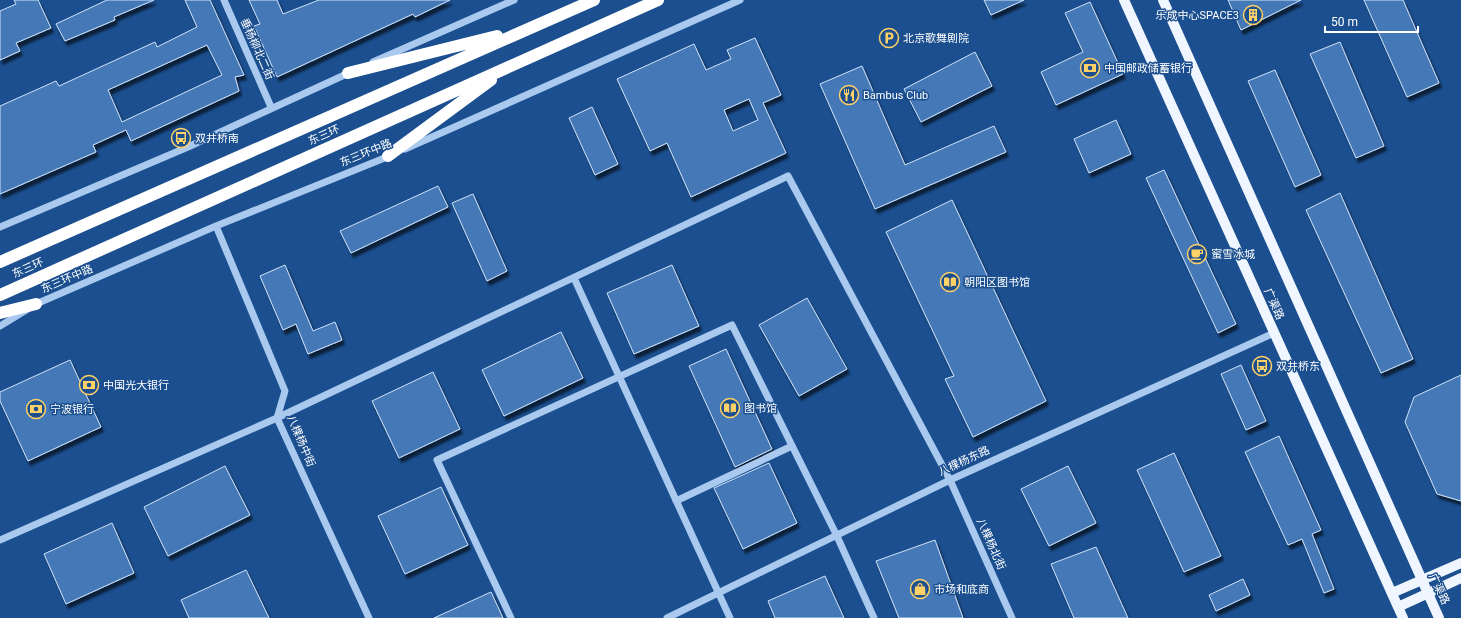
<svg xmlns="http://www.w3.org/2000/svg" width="1461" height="618" viewBox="0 0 1461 618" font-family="Roboto,'Noto Sans SC',sans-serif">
<defs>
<filter id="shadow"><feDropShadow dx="2.5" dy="4.5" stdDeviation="1" flood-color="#0009"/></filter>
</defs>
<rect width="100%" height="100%" fill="#1b4f8f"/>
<path fill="#4478b7" stroke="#cfe3fa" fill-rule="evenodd" filter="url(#shadow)" d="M14,0H38L51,28L16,43L20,51L0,60V11L16,4Z
M107,0H154L114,17L115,20L65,41L56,24Z
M185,0H210L244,75L235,77L239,91L131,141L126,130L93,145L96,152L0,194V106L56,81L59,86L155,42L157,47L197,27ZM207,45L222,75L122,122L108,90Z
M249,0H277L283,14L319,0H450L415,17L413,14L277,77L254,26L260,24Z
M984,0H1024L991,15Z
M1228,0H1301L1241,30Z
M1364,0H1403L1439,83L1407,97Z
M1090,2L1123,74L1056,105L1041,72L1083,52L1065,13Z
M755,38L781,95L763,103L786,153L691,197L667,143L650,151L617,79L694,44L706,70L731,59L727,50ZM749,99L758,120L733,131L724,110Z
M1340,42L1384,146L1356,158L1310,54Z
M975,52L992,86L921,122L904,89Z
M862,66L905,165L994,126L1006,152L875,209L820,84Z
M1275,70L1321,175L1295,187L1248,81Z
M592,107L618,164L595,175L569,118Z
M1116,120L1131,154L1089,173L1074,139Z
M1164,170L1236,324L1218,333L1146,178Z
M438,186L448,207L351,253L340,231Z
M1340,193L1413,359L1381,373L1306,210Z
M473,194L507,271L487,281L452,203Z
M952,200L1046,401L973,437L945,379L954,376L886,232Z
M285,265L313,331L335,322L342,340L308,354L296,324L283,330L260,276Z
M672,265L699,326L634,354L607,293Z
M807,298L847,369L799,396L759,325Z
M561,332L583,378L504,416L482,370Z
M726,349L772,449L735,467L689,366Z
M70,360L101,427L28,461L0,401V392Z
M1241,365L1266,421L1246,430L1221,374Z
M433,372L460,429L399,458L372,401Z
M1461,375V501L1437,494L1405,422L1414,397Z
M1279,436L1321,530L1312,534L1334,589L1324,593L1302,539L1288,545L1245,452Z
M1174,453L1221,556L1184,572L1137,470Z
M769,463L797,523L743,549L714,488Z
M225,466L250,515L168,556L144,507Z
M1068,466L1096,523L1049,546L1021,489Z
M441,487L468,545L405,574L378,516Z
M112,523L134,573L66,604L44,554Z
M935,540L963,618H899L876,561Z
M1096,547L1128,618H1074L1051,564Z
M246,570L269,618H189L181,600Z
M825,576L844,618H775L768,601Z
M1243,579L1250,595L1216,611L1209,595Z
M491,592L503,618H434Z"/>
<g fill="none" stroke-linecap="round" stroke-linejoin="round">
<path stroke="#a9c9ee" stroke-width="7" d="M224,0L271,107
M373,62L514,0
M405,149L740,0
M216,226L285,391L277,418L369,618
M0,227L188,147L351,72
M574,278L730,618
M0,326L36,304L216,226L392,155
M676,501L792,446
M0,540L277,418L788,176L950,480L1012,618
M511,618L437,460L732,325L836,534L874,618
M667,618L950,480L1274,333"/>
<path stroke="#f0f6ff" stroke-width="10" d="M1124,0L1403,618
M1163,0L1439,618
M1392,593L1461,563
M1398,607L1461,578"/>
<path stroke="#fff" stroke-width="12" d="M348,73L497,36
M388,156L491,80
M0,262L594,0
M0,295L658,0
M0,313L36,304"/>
</g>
<defs>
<symbol id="building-ring" viewBox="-11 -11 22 22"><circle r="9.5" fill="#1b4f8f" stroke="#ffd166" stroke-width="1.5"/><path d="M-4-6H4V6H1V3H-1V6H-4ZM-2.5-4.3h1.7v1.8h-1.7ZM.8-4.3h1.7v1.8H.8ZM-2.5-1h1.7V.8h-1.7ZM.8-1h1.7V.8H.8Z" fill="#ffd166"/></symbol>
<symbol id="parking-ring" viewBox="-11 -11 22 22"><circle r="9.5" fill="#1b4f8f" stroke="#ffd166" stroke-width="1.5"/><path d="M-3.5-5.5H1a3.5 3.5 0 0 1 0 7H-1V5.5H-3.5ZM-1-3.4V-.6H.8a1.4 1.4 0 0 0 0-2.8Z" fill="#ffd166"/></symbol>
<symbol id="bank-ring" viewBox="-11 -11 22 22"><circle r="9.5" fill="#1b4f8f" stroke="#ffd166" stroke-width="1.5"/><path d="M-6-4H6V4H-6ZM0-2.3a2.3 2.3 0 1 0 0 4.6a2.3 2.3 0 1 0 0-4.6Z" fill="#ffd166"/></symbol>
<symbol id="restaurant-ring" viewBox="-11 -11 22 22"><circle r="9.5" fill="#1b4f8f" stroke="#ffd166" stroke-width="1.5"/><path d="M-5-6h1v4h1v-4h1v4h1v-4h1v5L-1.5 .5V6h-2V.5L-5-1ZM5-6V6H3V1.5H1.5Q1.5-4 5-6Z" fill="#ffd166"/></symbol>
<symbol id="bus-ring" viewBox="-11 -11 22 22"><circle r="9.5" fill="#1b4f8f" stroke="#ffd166" stroke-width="1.5"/><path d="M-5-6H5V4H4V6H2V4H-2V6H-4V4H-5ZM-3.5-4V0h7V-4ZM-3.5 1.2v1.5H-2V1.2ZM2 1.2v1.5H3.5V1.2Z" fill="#ffd166"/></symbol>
<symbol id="cafe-ring" viewBox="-11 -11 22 22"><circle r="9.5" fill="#1b4f8f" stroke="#ffd166" stroke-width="1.5"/><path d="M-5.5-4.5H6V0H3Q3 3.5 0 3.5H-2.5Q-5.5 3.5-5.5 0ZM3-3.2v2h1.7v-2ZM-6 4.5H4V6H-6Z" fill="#ffd166"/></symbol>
<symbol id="library-ring" viewBox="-11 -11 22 22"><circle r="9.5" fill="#1b4f8f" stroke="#ffd166" stroke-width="1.5"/><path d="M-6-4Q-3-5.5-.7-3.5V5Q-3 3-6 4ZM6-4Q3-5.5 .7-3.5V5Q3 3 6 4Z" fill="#ffd166"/></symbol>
<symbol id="shop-ring" viewBox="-11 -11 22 22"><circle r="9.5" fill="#1b4f8f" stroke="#ffd166" stroke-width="1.5"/><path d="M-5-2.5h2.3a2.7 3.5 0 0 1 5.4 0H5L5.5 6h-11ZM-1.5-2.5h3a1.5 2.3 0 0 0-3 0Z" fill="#ffd166"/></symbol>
</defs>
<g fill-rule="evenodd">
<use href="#building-ring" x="1242" y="4" width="22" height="22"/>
<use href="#parking-ring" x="878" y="27" width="22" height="22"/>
<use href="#bank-ring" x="1079" y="57" width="22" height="22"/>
<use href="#restaurant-ring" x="838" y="84" width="22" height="22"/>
<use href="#bus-ring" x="170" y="127" width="22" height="22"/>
<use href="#cafe-ring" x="1186" y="243" width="22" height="22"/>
<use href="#library-ring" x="939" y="271" width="22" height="22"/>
<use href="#bus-ring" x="1251" y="355" width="22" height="22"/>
<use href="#bank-ring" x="78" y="374" width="22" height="22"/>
<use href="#library-ring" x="719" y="397" width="22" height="22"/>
<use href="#bank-ring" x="25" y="398" width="22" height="22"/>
<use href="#shop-ring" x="909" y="578" width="22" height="22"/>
</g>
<g text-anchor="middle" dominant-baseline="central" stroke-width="3" stroke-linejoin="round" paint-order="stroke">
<g font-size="11" fill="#fff" stroke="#1b4f8f" text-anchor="start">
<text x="1239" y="15" text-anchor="end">乐成中心SPACE3</text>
<text x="903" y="38">北京歌舞剧院</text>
<text x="1104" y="68">中国邮政储蓄银行</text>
<text x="863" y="95">Bambus Club</text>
<text x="195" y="138">双井桥南</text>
<text x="1211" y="254">蜜雪冰城</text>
<text x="964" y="282">朝阳区图书馆</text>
<text x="1276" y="366">双井桥东</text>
<text x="103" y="385">中国光大银行</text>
<text x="744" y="408">图书馆</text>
<text x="50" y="409">宁波银行</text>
<text x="934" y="589">市场和底商</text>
</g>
<g font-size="11" fill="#fff" stroke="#1b4f8f">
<text transform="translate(257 49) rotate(66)">垂杨柳北二街</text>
<text transform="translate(324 135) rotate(-24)">东三环</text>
<text transform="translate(366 153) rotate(-22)">东三环中路</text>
<text transform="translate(28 268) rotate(-24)">东三环</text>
<text transform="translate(67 279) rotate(-23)">东三环中路</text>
<text transform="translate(1274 304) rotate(66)">广渠路</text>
<text transform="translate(301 441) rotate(67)">八棵杨中街</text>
<text transform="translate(964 461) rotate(-25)">八棵杨东路</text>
<text transform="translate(991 544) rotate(66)">八棵杨北街</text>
<text transform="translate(1439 589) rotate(65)">广渠路</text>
</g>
</g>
<path d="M1325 26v6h93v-6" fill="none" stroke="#ffffff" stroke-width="2"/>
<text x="1331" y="26" font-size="12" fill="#ffffff" stroke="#1b4f8f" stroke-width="3" paint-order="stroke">50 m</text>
</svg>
